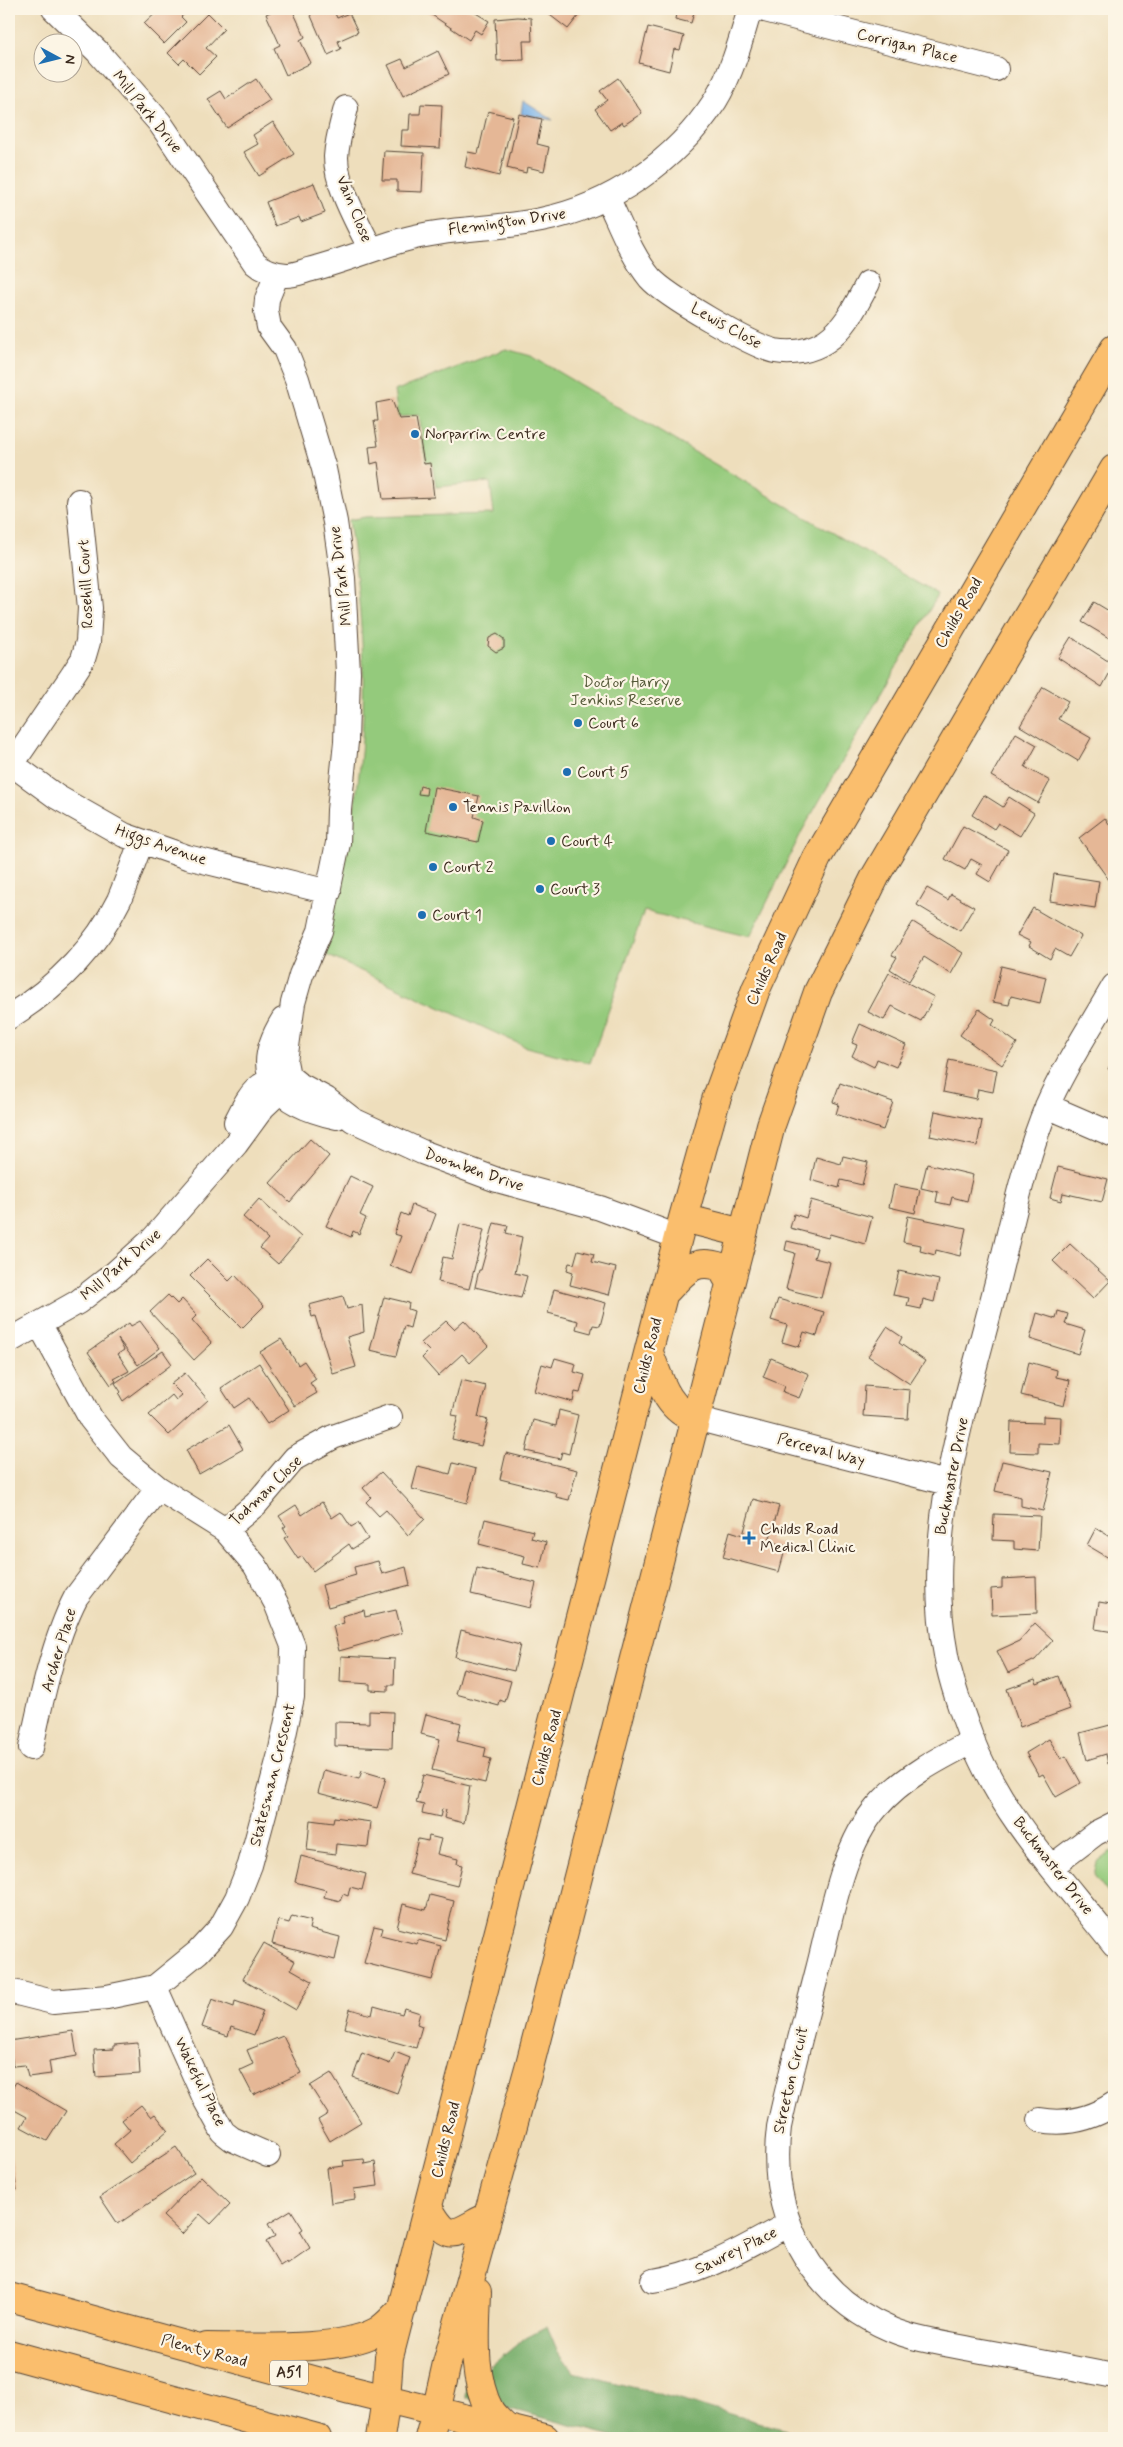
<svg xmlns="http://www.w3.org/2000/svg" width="1123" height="2447" viewBox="0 0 1123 2447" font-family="Mynerve,sans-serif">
<rect width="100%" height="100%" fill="#fcf5e5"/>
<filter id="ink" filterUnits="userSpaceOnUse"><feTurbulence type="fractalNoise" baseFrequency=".02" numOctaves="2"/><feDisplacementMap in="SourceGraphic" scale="10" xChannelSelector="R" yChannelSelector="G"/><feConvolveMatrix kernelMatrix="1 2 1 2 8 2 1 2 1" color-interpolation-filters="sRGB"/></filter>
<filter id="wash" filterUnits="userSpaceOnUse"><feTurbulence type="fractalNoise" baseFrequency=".0096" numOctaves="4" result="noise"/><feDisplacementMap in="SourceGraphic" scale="20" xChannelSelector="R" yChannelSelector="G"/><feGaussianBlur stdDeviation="1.12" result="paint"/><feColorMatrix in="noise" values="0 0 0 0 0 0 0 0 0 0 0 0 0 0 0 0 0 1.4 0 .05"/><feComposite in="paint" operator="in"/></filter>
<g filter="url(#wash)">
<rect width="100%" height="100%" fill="#eedebc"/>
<path fill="#94ca7b" stroke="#687a4c" d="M506,349L531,356L938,595L802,831L750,937L644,911L590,1063L526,1047L322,953C334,904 347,854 355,804C370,710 363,614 349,520L365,517L494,514L490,482L436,487L432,463L426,461L419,415L398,417L394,391Z
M1114,1850V1901L1094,1875L1097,1862Z"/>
<path fill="#77ae6b" stroke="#596c44" d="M547,2326L558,2352L573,2372L659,2394L814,2438H620L465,2397L467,2378L480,2375L526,2337Z"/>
<path fill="#79b2e9" stroke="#5a6e84" d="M523,101L553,120L521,114Z"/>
<g id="blocks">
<path fill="#e5b796" d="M160,9H190L181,17L186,22L164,44L144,24Z
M277,9H292L305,37L300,40L311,63L286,75L274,48L280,45L266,14Z
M308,9H333L337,18L349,13L358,32L338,41L341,49L328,55Z
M428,9H469L489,21L481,34L475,30L469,40L426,11Z
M542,9H582L583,10L568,29Z
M677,9H695L691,23L675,19Z
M208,13L224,29L206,48L216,57L199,74L184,59L179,64L168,53Z
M518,17L531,18L532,41H523L524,60L497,61L495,19Z
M648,27L684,36L680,50L674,49L669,71L639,63Z
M438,51L449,74L403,96L388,65L402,59L406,67Z
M618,78L642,113L624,125L622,122L610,130L595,109L607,100L600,91Z
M256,79L270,100L227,128L208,99L221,91L226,99Z
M421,104L442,105L440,148L401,146L402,130H409L410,114H420Z
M488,111L513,117L499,176L465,167L468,152L478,154Z
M519,114L542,119L537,144L549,147L544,171L527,167L526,173L507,168Z
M273,122L294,154L259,176L244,152L258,144L253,135Z
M384,151L424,153L422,192L397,191V180H382Z
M314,183L325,213L301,222L299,217L275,226L266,202Z
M392,400L399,419L416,418L424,464L430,463L434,497L383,499L378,462L371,464L369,447L378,446L374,421H378L376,403Z
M1094,602L1114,614V641L1082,622Z
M497,634L504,639V648L496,652L488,646L489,638Z
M1071,637L1114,665L1102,687L1058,658Z
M1043,687L1068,701L1058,719L1091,738L1078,761L1020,726Z
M1016,733L1037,745L1025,767L1050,781L1038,803L991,776Z
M420,786L427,788L426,795L418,794Z
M434,787L479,796L474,817L483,820L478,842L426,831Z
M984,795L1003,807L1009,797L1034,813L1020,836L998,823L994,829L972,815Z
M1105,818L1114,831V842L1112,844L1114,847V876L1109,880L1079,838Z
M963,826L1008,850L990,882L977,874L982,865L971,859L965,870L945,859Z
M1054,874L1099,881L1095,908L1050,901Z
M927,888L948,900L951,894L974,907L960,931L917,905Z
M1033,908L1081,936L1069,957L1055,949L1050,959L1029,946L1031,942L1017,935Z
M913,922L963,953L951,974L924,957L909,981L890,969L897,957L892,955Z
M1001,966L1046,977L1040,1003L1011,996L1009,1005L993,1002Z
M889,973L934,997L921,1021L892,1006L884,1020L868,1012Z
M979,1009L995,1020L992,1025L1017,1043L1002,1065L960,1035Z
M860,1024L906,1045L896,1067L877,1059L874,1067L852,1056L857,1045L852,1043Z
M1114,1057V1073L1108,1069Z
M949,1060L997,1070L993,1092L978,1089L976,1099L943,1092Z
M840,1083L893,1102L883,1130L836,1114L839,1104L833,1102Z
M935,1111L982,1121L977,1146L930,1136Z
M310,1139L329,1156L290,1202L270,1183Z
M843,1156L868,1162L862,1185L841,1180L839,1188L811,1180L816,1157L841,1164Z
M927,1164L973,1175L967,1201L952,1197L950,1205L936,1202L938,1192L921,1188Z
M1058,1167L1108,1179L1102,1202L1063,1193L1061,1201L1050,1198Z
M350,1176L373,1187L360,1215L366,1218L359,1234L353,1231L351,1237L326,1226Z
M894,1185L920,1190L915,1213L889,1207Z
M259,1199L301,1237L278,1264L260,1248L268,1239L243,1217Z
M811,1200L872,1217L865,1244L830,1234L828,1238L790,1228L794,1214L806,1218Z
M412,1205L436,1214L413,1274L390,1266L401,1236L394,1234L401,1213L408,1216Z
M908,1216L966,1228L960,1256L936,1250L935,1255L920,1251L921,1245L903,1242Z
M494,1223L508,1226L506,1233L522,1237L515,1273L527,1276L521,1298L475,1287L479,1270H481Z
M460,1224L484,1230L469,1289L438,1282L443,1257L452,1259Z
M787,1241L817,1248L814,1258L830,1262L821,1298L786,1289L795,1253L785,1250Z
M1070,1244L1110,1281L1093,1299L1053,1261Z
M578,1250L594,1254L592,1262L616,1268L609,1295L570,1285L573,1272L567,1270L569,1263L574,1264Z
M207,1259L229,1281L235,1275L264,1306L242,1328L190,1276Z
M899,1271L939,1280L934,1302L923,1299L921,1309L907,1306L909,1298L893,1295Z
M554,1289L606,1303L600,1326L593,1325L591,1333L576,1329L578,1321L548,1313Z
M168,1295L177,1304L182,1299L197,1315L192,1320L212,1343L194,1360L150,1312Z
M343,1296L347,1309L362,1305L364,1332L347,1337L356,1367L333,1374L315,1316L312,1317L309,1305Z
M384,1297L409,1303L408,1309L414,1311L410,1328L404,1326L396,1356L370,1350Z
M778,1299L824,1312L817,1336L804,1332L799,1347L782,1342L787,1325L771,1320Z
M1058,1311L1068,1314L1065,1324L1085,1330L1078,1354L1030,1339L1037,1313L1056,1319Z
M464,1320L488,1346L470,1363L462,1354L438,1376L422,1358L429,1351L421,1343L446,1321L454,1329Z
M140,1321L160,1348L138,1365L118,1339L124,1350L118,1354L129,1371L114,1379L116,1381L111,1385L88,1352L129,1323L131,1326Z
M887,1327L902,1337L899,1343L925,1361L910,1384L868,1356Z
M281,1339L298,1365L304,1361L316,1379L310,1383L317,1393L295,1406L260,1352Z
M163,1351L172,1364L123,1401L119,1394L121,1392L115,1383Z
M555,1358L576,1364L574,1372L585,1375L580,1393L575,1392L573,1402L534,1391L542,1364L552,1367Z
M771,1358L809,1374L799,1398L783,1392L785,1386L763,1377Z
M1029,1362L1057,1370L1056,1377L1070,1380L1064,1406L1021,1395Z
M259,1363L289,1410L267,1424L249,1398L234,1408L221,1388Z
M185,1373L208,1400L169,1435L149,1415L172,1395L176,1400L182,1395L171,1384Z
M461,1380L486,1386L478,1417L488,1420L481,1446L452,1439L458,1416L452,1415Z
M865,1386L910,1390L908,1419L863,1416Z
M559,1410L578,1415L569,1454L562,1452L560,1459L526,1451L533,1420L556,1426Z
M1043,1416L1061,1417L1060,1444L1038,1443V1453L1010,1452L1011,1422L1043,1423Z
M229,1425L243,1449L199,1474L186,1450Z
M506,1453L577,1470L569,1500L556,1497L557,1493L500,1479Z
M1002,1461L1052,1472L1043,1511L1021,1506V1497L995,1491Z
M453,1463L476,1469L467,1503L412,1489L418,1466L450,1474Z
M381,1472L425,1519L408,1535L386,1510L379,1516L366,1502L371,1497L363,1488Z
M753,1499L779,1506L769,1541L786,1546L779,1572L723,1557L730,1531L743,1535Z
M322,1502L332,1518L341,1512L351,1527L358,1523L368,1539L352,1549L349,1544L313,1571L302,1556L298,1559L284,1538L288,1536L283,1528L286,1526L279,1516L296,1505L302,1515Z
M994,1514L1040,1516L1038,1551L1014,1549V1541L993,1540Z
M485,1519L533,1531L531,1538L546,1542L540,1568L523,1564L525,1556L479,1544Z
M1096,1528L1114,1539V1561L1087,1545Z
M378,1561L382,1574L406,1567L410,1585L328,1607L322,1585L356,1575L354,1567Z
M477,1568L536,1583L530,1608L471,1594Z
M1036,1577L1037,1613L992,1615L991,1589L1002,1588V1579Z
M1112,1599H1114V1632L1095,1629L1099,1602L1111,1604Z
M364,1610L365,1617L396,1610L402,1633L339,1651L333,1626L344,1623L342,1616Z
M1035,1623L1053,1640L1035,1660L1008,1673L997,1651L1019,1641Z
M461,1630L520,1645L514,1671L455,1657Z
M341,1656L395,1659L394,1685H388V1691L370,1690V1684L340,1682Z
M463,1668L511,1681L505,1702L500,1700L499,1706L456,1694Z
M1058,1676L1070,1709L1020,1727L1007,1689L1035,1679L1037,1684Z
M369,1711L393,1712L392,1748L335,1746V1722L369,1723Z
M426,1714L461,1723L457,1741L486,1748L484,1757L491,1759L485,1783L432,1770L440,1739L421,1734Z
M1114,1724V1762L1108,1764L1106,1754L1087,1760L1080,1733Z
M1049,1739L1061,1759L1066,1756L1081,1783L1056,1797L1043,1774L1039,1776L1026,1753Z
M324,1770L359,1779L362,1771L386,1778L377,1808L318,1793Z
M423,1775L470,1786L464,1823L444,1818L446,1810L442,1809L440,1817L422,1813L424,1805L416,1803Z
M334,1817L371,1822L368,1847L336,1844L335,1854L307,1850L310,1820L333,1823Z
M429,1836L441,1839L437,1854L458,1859L457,1864L462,1865L457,1886L409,1874L418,1839L428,1841Z
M301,1856L366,1874L362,1890L350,1887L348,1896L343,1894L340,1901L324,1897L326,1890L295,1882Z
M430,1895L454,1901L445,1940L397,1928L403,1904L426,1910Z
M292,1916L311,1921L309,1929L340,1937L335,1960L272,1944L278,1920L289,1923Z
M374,1926L383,1928L381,1935L417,1944L418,1940L441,1946L432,1980L364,1963Z
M264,1943L295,1961L291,1969L312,1981L296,2010L243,1979Z
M212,1999L234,2007L235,2001L263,2011L254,2035L231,2027L228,2036L202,2027Z
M374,2006L402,2014L404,2008L420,2013L417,2024L422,2026L416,2048L345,2028L350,2009L372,2015Z
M73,2031L77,2056L49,2061L51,2074L28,2077L25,2065L13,2066L9,2041Z
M283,2036L301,2073L253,2095L240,2070L253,2064L247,2050Z
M138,2043L140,2074L96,2077L94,2050L114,2049V2045Z
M395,2052L410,2058L397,2093L353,2077L362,2053L390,2064Z
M331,2073L361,2122L330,2141L318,2120L328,2114L310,2086Z
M16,2082L66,2111L47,2141L21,2127L27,2117L9,2107V2094Z
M141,2105L151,2117L155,2114L168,2130L130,2163L114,2144L130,2130L122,2120Z
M176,2147L194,2173L118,2224L100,2197Z
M9,2149L17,2190L9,2191Z
M364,2159L365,2164L375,2162L378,2186L354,2189L355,2199L331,2203L327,2168L344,2166L343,2161Z
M201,2176L230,2204L211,2224L200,2214L182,2234L163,2216Z
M291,2210L303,2229L300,2231L310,2248L287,2264L286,2262L280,2266L266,2242L275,2236L268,2224Z"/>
</g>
</g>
<g filter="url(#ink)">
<use href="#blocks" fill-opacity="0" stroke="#564536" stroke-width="1"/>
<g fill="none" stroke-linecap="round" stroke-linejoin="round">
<defs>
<path id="minor" d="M54,9L98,52L160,123L255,263C264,271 275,274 286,275C296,275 303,271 312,269C342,261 370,250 399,241C446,227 494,230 541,220C611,206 676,161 715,101C732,73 741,40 750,9
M761,9L996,69
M346,108C342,124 337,140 336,157C336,186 359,225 371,250
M607,197C620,224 631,255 650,278C666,296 752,346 775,351C792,354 811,351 826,341C846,328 857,303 868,283
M9,762L57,797L124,835L187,857L329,892
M12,764L72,676L83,659L88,642L90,608L79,501
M1114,986C1092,1025 1066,1063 1048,1104C1023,1163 1011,1229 995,1290C965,1409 922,1532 946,1655C951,1683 962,1713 972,1740C1003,1818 1063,1880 1114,1945
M9,1017C55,988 95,949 119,900C127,881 134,861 141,842
M283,1020C247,1078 281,1105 337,1117
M288,1076L298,1084L326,1099L353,1120L422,1152L497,1180L600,1208L678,1237
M1047,1106L1114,1135
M236,1122C250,1095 255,1081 288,1076
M9,1341L78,1302L114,1274L153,1239L236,1144L263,1107L280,1091L288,1076L285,1061L293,1003L301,975L320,931L338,843L339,810L346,742L348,673L343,578L335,522L324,469L297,379L285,349L269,327L266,311L267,299L277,274
M695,1418L947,1483
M225,1530L256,1504L295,1458L333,1437L390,1417
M973,1741C938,1759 903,1777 877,1807C841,1848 831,1921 817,1973C804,2024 790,2075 779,2127C768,2214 809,2295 892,2330C918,2341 949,2344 976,2350C1022,2358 1068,2367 1114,2376
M31,1748C41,1700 54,1639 76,1597L158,1488
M1051,1867L1096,1833L1114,1824
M155,1987L206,2101L223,2132L232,2139L268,2155
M9,1991L53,2002L107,1997L155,1987L198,1952L221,1927L237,1898L250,1865L280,1754L292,1697L293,1646L276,1603L255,1565L225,1530L158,1488L121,1457L91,1419L40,1325
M1040,2120C1067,2125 1091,2119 1114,2104
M653,2281C705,2273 743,2248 789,2224"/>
<path id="primary" d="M683,1218L743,1233
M665,1292C684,1273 692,1257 721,1267L730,1283
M649,1353C659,1377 666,1410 695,1418
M429,2209C449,2245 455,2233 487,2217
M477,2292C476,2330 471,2376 490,2411C494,2417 501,2423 506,2428
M207,2347C252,2347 338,2352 376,2332C386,2327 394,2316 402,2309
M386,2399L389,2357L683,1218L716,1100L756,989L817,858L1114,349
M436,2412L447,2363L530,2064L771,1125L818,992L876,875L1114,469"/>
<path id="trunk" d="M9,2297L350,2390L545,2438
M9,2354L317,2438
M380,2438L386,2399
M429,2438L436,2412"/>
</defs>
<use href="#minor" stroke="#564536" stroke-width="26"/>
<use href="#primary" stroke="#564536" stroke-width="30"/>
<use href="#trunk" stroke="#564536" stroke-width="30"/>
<use href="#minor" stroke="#fff" stroke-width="24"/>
<use href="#primary" stroke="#fabe6d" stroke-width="28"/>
<use href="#trunk" stroke="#fabe6d" stroke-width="28"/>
</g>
</g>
<g fill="#1f6fb2" stroke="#fcf5e5" stroke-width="2">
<circle cx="415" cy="434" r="5"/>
<circle cx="578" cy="723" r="5"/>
<circle cx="567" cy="772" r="5"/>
<circle cx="453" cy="807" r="5"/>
<circle cx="551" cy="841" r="5"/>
<circle cx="433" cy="867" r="5"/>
<circle cx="540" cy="889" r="5"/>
<circle cx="422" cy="915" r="5"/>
<path d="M746.5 1530.5h5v5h5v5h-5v5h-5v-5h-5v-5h5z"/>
</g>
<g text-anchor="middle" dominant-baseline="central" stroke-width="4.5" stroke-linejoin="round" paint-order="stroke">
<rect fill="#fcf5e5" stroke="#75675a" stroke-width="1" x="270" y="2360.5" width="38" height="25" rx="4"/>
<g font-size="15" font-weight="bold" fill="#3b2a1e">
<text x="289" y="2373">A51</text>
</g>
<g font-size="16" fill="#3b2a1e" stroke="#fcf5e5">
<text transform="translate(907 46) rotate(14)">Corrigan Place</text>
<text transform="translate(147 112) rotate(51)">Mill Park Drive</text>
<text transform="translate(354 209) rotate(68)">Vain Close</text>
<text transform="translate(507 222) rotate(-8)">Flemington Drive</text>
<text transform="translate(726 326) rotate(29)">Lewis Close</text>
<text transform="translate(341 576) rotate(-97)">Mill Park Drive</text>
<text transform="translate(86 584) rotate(-93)">Rosehill Court</text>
<text transform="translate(959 613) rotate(-60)">Childs Road</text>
<text transform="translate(161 845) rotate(19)">Higgs Avenue</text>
<text transform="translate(767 969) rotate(-66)">Childs Road</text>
<text transform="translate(474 1170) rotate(19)">Doomben Drive</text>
<text transform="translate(121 1265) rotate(-41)">Mill Park Drive</text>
<text transform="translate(648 1356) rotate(-76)">Childs Road</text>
<text transform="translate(821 1450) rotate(15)">Perceval Way</text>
<text transform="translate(952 1476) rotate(-79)">Buckmaster Drive</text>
<text transform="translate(266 1491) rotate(-44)">Todman Close</text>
<text transform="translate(59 1650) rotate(-73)">Archer Place</text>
<text transform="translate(547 1748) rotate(-75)">Childs Road</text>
<text transform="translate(273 1775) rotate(-76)">Statesman Crescent</text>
<text transform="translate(1053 1866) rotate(52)">Buckmaster Drive</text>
<text transform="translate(791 2080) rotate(-77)">Streeton Circuit</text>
<text transform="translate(200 2082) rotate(64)">Wakeful Place</text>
<text transform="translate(446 2140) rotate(-76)">Childs Road</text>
<text transform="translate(736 2251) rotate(-26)">Sawrey Place</text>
<text transform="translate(204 2351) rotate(15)">Plenty Road</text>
</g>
<g font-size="16" fill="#3b2a1e" stroke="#fcf5e5" text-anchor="start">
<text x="425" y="434">Norparrin Centre</text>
<text x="588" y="723">Court 6</text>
<text x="577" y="772">Court 5</text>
<text x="463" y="807">Tennis Pavillion</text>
<text x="561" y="841">Court 4</text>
<text x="443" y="867">Court 2</text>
<text x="550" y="889">Court 3</text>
<text x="432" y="915">Court 1</text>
<text x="760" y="1529">Childs Road<tspan x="760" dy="18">Medical Clinic</tspan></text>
</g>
<g font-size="16" fill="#565a3a" stroke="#fcf5e5">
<text x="626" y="682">Doctor Harry<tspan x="626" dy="18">Jenkins Reserve</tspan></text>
</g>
</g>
<rect width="1123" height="2447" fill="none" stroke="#fcf5e5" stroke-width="30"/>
<g transform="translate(58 58) rotate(97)"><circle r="24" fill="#fcf5e5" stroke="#afa495"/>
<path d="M0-4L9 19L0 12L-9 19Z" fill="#1f6fb2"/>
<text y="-8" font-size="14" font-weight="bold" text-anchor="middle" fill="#3b2a1e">N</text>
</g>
</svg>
